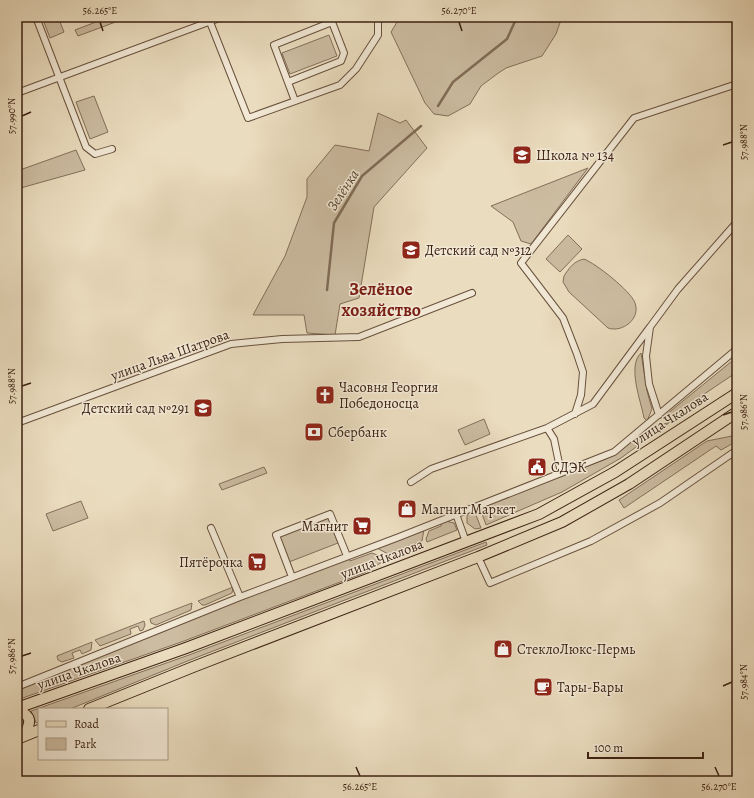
<svg xmlns="http://www.w3.org/2000/svg" width="754" height="798" viewBox="0 0 754 798" font-family="Alegreya,serif">
<rect width="100%" height="100%" fill="#eadcbe"/>
<filter id="stains"><feTurbulence type="fractalNoise" baseFrequency=".005" numOctaves="4"/><feColorMatrix values="0 0 0 0 .2 0 0 0 0 .09 0 0 0 0 .02 0 0 0 .5 -.17"/></filter>
<radialGradient id="worn" r=".72"><stop offset=".6" stop-color="#630" stop-opacity="0"/><stop offset="1" stop-color="#630" stop-opacity=".3"/></radialGradient>
<path fill="#ccbca1" stroke="#846f5a" d="M42,17H58L64,32L50,38Z
M109,17H129L78,36L75,30Z
M400,17H562L556,34L542,56L506,68L497,74L481,86L470,104L448,116L434,114L425,103L391,32Z
M329,35L337,56L290,74L282,53Z
M94,96L108,132L90,139L76,102Z
M378,113L400,123L406,120L427,148L374,207L359,298L340,304L335,335L307,333L304,315H253L285,256L307,197V179L335,145L369,151Z
M76,150L85,170L17,189V171Z
M588,168L531,244L521,241L513,222L491,206Z
M568,235L582,249L560,272L546,259Z
M584,259C595,263 631,291 635,303C641,319 622,333 608,328L569,292L563,282L564,276C569,268 574,261 584,259Z
M641,353L647,391L652,409L647,421L644,418C641,401 627,366 641,353Z
M737,357V372L673,415L667,414Z
M484,419L490,434L465,445L458,430Z
M670,422L621,458L562,492L486,525L480,508L606,459L641,434L645,435L652,428Z
M737,435V441L721,450L716,446L624,508L619,500L707,441Z
M264,467L267,473L222,490L219,484Z
M81,501L88,518L53,531L46,514Z
M474,510L481,528L475,529L467,523V515Z
M328,517L338,543L289,562L279,536Z
M445,521L454,523L457,530L427,542L426,539L429,531L441,526V523Z
M424,529L422,541L388,554L375,547Z
M486,542L487,545L190,660L70,709H39V722L36,723L31,711L189,655Z
M372,553L382,557L384,561L364,573L184,641L17,700V689L165,629L348,558L350,561Z
M233,587L232,593L205,605H202L198,601Z
M192,603L191,610L156,625L151,623L150,619Z
M144,621L145,625L143,630L140,631L138,626L130,629L131,634L100,646L95,640Z
M92,642L91,650L82,654L80,650L72,653L74,658L62,662L58,660L57,656Z"/>
<g fill="none" stroke-linecap="round" stroke-linejoin="round">
<path stroke="#816c56" stroke-width="2.5" d="M438,106L453,82L507,39L517,17
M327,290L334,223L362,176L421,126"/>
<defs>
<path id="minor" d="M36,17L86,147L95,154L112,149
M208,17L248,118L340,85L356,69L378,35V17
M288,82L341,61L344,53L332,22L274,45L295,101
M17,93L222,17
M575,414L581,395L583,372L577,354L563,318L521,263L634,118L737,84
M659,415L649,384L646,356L650,327L678,289L737,222
M17,423L231,344L282,339L359,337L472,293
M547,428L554,439L561,473
M411,482L431,469L547,428L593,404L650,327
M456,514L466,542
M211,528L240,597
M478,557L490,583L591,541L660,503L737,450
M292,577L276,535L330,514L347,556
M17,687L240,597L399,537L614,452L737,349"/>
<path id="primary" d="M17,708L186,648L539,514L615,472L737,393
M89,709L193,667L478,557L562,522L629,484L737,412
M17,710C33,716 31,722 24,736
M17,739L39,730"/>
</defs>
<use href="#minor" stroke="#68503d" stroke-width="8"/>
<use href="#primary" stroke="#3c2212" stroke-width="12"/>
<use href="#minor" stroke="#f1e8d5" stroke-width="6"/>
<use href="#primary" stroke="#eadcbe" stroke-width="10"/>
</g>
<path fill="none" stroke="#3c2212" stroke-width="1.5" d="M100,22L103,31M459,22L462,31M22,116L31,112M723,145L732,142M22,386L31,383M723,415L732,412M22,656L31,653M723,686L732,682M356,767L360,776M715,767L719,776"/>
<defs>
<symbol id="school-square" viewBox="-11 -11 22 22"><rect x="-9" y="-9" width="18" height="18" rx="4" fill="#8f2418" stroke="#f1e8d5"/><path d="M0-5L7-2L0 1L-7-2ZM-4 1L0 2.5L4 1V4Q0 6-4 4Z" fill="#fff"/></symbol>
<symbol id="church-square" viewBox="-11 -11 22 22"><rect x="-9" y="-9" width="18" height="18" rx="4" fill="#8f2418" stroke="#f1e8d5"/><path d="M-1.2-6h2.4v3.5h3.3v2.4h-3.3V6h-2.4V-.1h-3.3v-2.4h3.3Z" fill="#fff"/></symbol>
<symbol id="bank-square" viewBox="-11 -11 22 22"><rect x="-9" y="-9" width="18" height="18" rx="4" fill="#8f2418" stroke="#f1e8d5"/><path d="M-6-4H6V4H-6ZM0-2.3a2.3 2.3 0 1 0 0 4.6a2.3 2.3 0 1 0 0-4.6Z" fill="#fff"/></symbol>
<symbol id="civic-square" viewBox="-11 -11 22 22"><rect x="-9" y="-9" width="18" height="18" rx="4" fill="#8f2418" stroke="#f1e8d5"/><path d="M-.6-6.5H3V-4.5H.6V-3L4-1V1h2V6H-6V1h2V-1L-.6-3ZM-1.2 2.5V6h2.4V2.5Z" fill="#fff"/></symbol>
<symbol id="shop-square" viewBox="-11 -11 22 22"><rect x="-9" y="-9" width="18" height="18" rx="4" fill="#8f2418" stroke="#f1e8d5"/><path d="M-5-2.5h2.3a2.7 3.5 0 0 1 5.4 0H5L5.5 6h-11ZM-1.5-2.5h3a1.5 2.3 0 0 0-3 0Z" fill="#fff"/></symbol>
<symbol id="supermarket-square" viewBox="-11 -11 22 22"><rect x="-9" y="-9" width="18" height="18" rx="4" fill="#8f2418" stroke="#f1e8d5"/><path d="M-6-5.5h2.5l.6 2H6L4.5 2H-2.5L-4.4-4H-6ZM-1.5 3.2a1.3 1.3 0 1 0 .1 0ZM3 3.2a1.3 1.3 0 1 0 .1 0Z" fill="#fff"/></symbol>
<symbol id="cafe-square" viewBox="-11 -11 22 22"><rect x="-9" y="-9" width="18" height="18" rx="4" fill="#8f2418" stroke="#f1e8d5"/><path d="M-5.5-4.5H6V0H3Q3 3.5 0 3.5H-2.5Q-5.5 3.5-5.5 0ZM3-3.2v2h1.7v-2ZM-6 4.5H4V6H-6Z" fill="#fff"/></symbol>
</defs>
<g fill-rule="evenodd">
<use href="#school-square" x="511" y="144" width="22" height="22"/>
<use href="#school-square" x="400" y="239" width="22" height="22"/>
<use href="#church-square" x="314" y="384" width="22" height="22"/>
<use href="#school-square" x="192" y="397" width="22" height="22"/>
<use href="#bank-square" x="303" y="421" width="22" height="22"/>
<use href="#civic-square" x="526" y="456" width="22" height="22"/>
<use href="#shop-square" x="396" y="498" width="22" height="22"/>
<use href="#supermarket-square" x="351" y="515" width="22" height="22"/>
<use href="#supermarket-square" x="246" y="551" width="22" height="22"/>
<use href="#shop-square" x="492" y="638" width="22" height="22"/>
<use href="#cafe-square" x="532" y="676" width="22" height="22"/>
</g>
<g text-anchor="middle" dominant-baseline="central" stroke-width="3" stroke-linejoin="round" paint-order="stroke">
<g font-size="14" fill="#3c2212" stroke="#f1e8d5" text-anchor="start">
<text x="536" y="155">Школа № 134</text>
<text x="425" y="250">Детский сад №312</text>
<text x="339" y="387">Часовня Георгия<tspan x="339" dy="16">Победоносца</tspan></text>
<text x="189" y="408" text-anchor="end">Детский сад №291</text>
<text x="328" y="432">Сбербанк</text>
<text x="551" y="467">СДЭК</text>
<text x="421" y="509">Магнит Маркет</text>
<text x="348" y="526" text-anchor="end">Магнит</text>
<text x="243" y="562" text-anchor="end">Пятёрочка</text>
<text x="517" y="649">СтеклоЛюкс-Пермь</text>
<text x="557" y="687">Тары-Бары</text>
</g>
<g font-size="14" fill="#3c2212" stroke="#f1e8d5">
<text transform="translate(170 355) rotate(-20)">улица Льва Шатрова</text>
<text transform="translate(670 419) rotate(-33)">улица Чкалова</text>
<text transform="translate(382 559) rotate(-21)">улица Чкалова</text>
<text transform="translate(79 671) rotate(-19)">улица Чкалова</text>
</g>
<g font-size="15" font-style="italic" fill="#5e4734" stroke="#f1e8d5">
<text transform="translate(343 190) rotate(-57)">Зелёнка</text>
</g>
<g font-size="18" font-weight="bold" fill="#7a1f14" stroke="#f1e8d5">
<text x="381" y="289">Зелёное<tspan x="381" dy="21">хозяйство</tspan></text>
</g>
</g>
<rect width="754" height="798" fill="none" stroke="#eadcbe" stroke-width="44"/>
<rect x="38" y="708" width="130" height="52" fill="#f1e8d5" stroke="#a99987"/>
<rect x="46" y="721" width="20" height="6" fill="#eadcbe" stroke="#a99987"/>
<text x="74" y="728" font-size="12" fill="#3c2212">Road</text>
<rect x="46" y="738" width="20" height="12" fill="#ccbca1" stroke="#a99987"/>
<text x="74" y="748" font-size="12" fill="#3c2212">Park</text>
<path d="M588 752v6h115v-6" fill="none" stroke="#3c2212" stroke-width="2"/>
<text x="594" y="752" font-size="12" fill="#3c2212" stroke="#f1e8d5" stroke-width="3" paint-order="stroke">100 m</text>
<rect x="22" y="22" width="710" height="754" fill="none" stroke="#3c2212" stroke-width="1.5"/>
<g font-size="10" text-anchor="middle" fill="#3c2212">
<text x="100" y="14">56.265°E</text>
<text x="459" y="14">56.270°E</text>
<text transform="translate(11 116) rotate(-90)" y="4">57.990°N</text>
<text transform="translate(743 142) rotate(-90)" y="4">57.988°N</text>
<text transform="translate(11 386) rotate(-90)" y="4">57.988°N</text>
<text transform="translate(743 412) rotate(-90)" y="4">57.986°N</text>
<text transform="translate(11 656) rotate(-90)" y="4">57.986°N</text>
<text transform="translate(743 682) rotate(-90)" y="4">57.984°N</text>
<text x="360" y="790">56.265°E</text>
<text x="719" y="790">56.270°E</text>
</g>
<rect width="100%" height="100%" filter="url(#stains)"/>
<rect width="100%" height="100%" fill="url(#worn)"/>
</svg>
